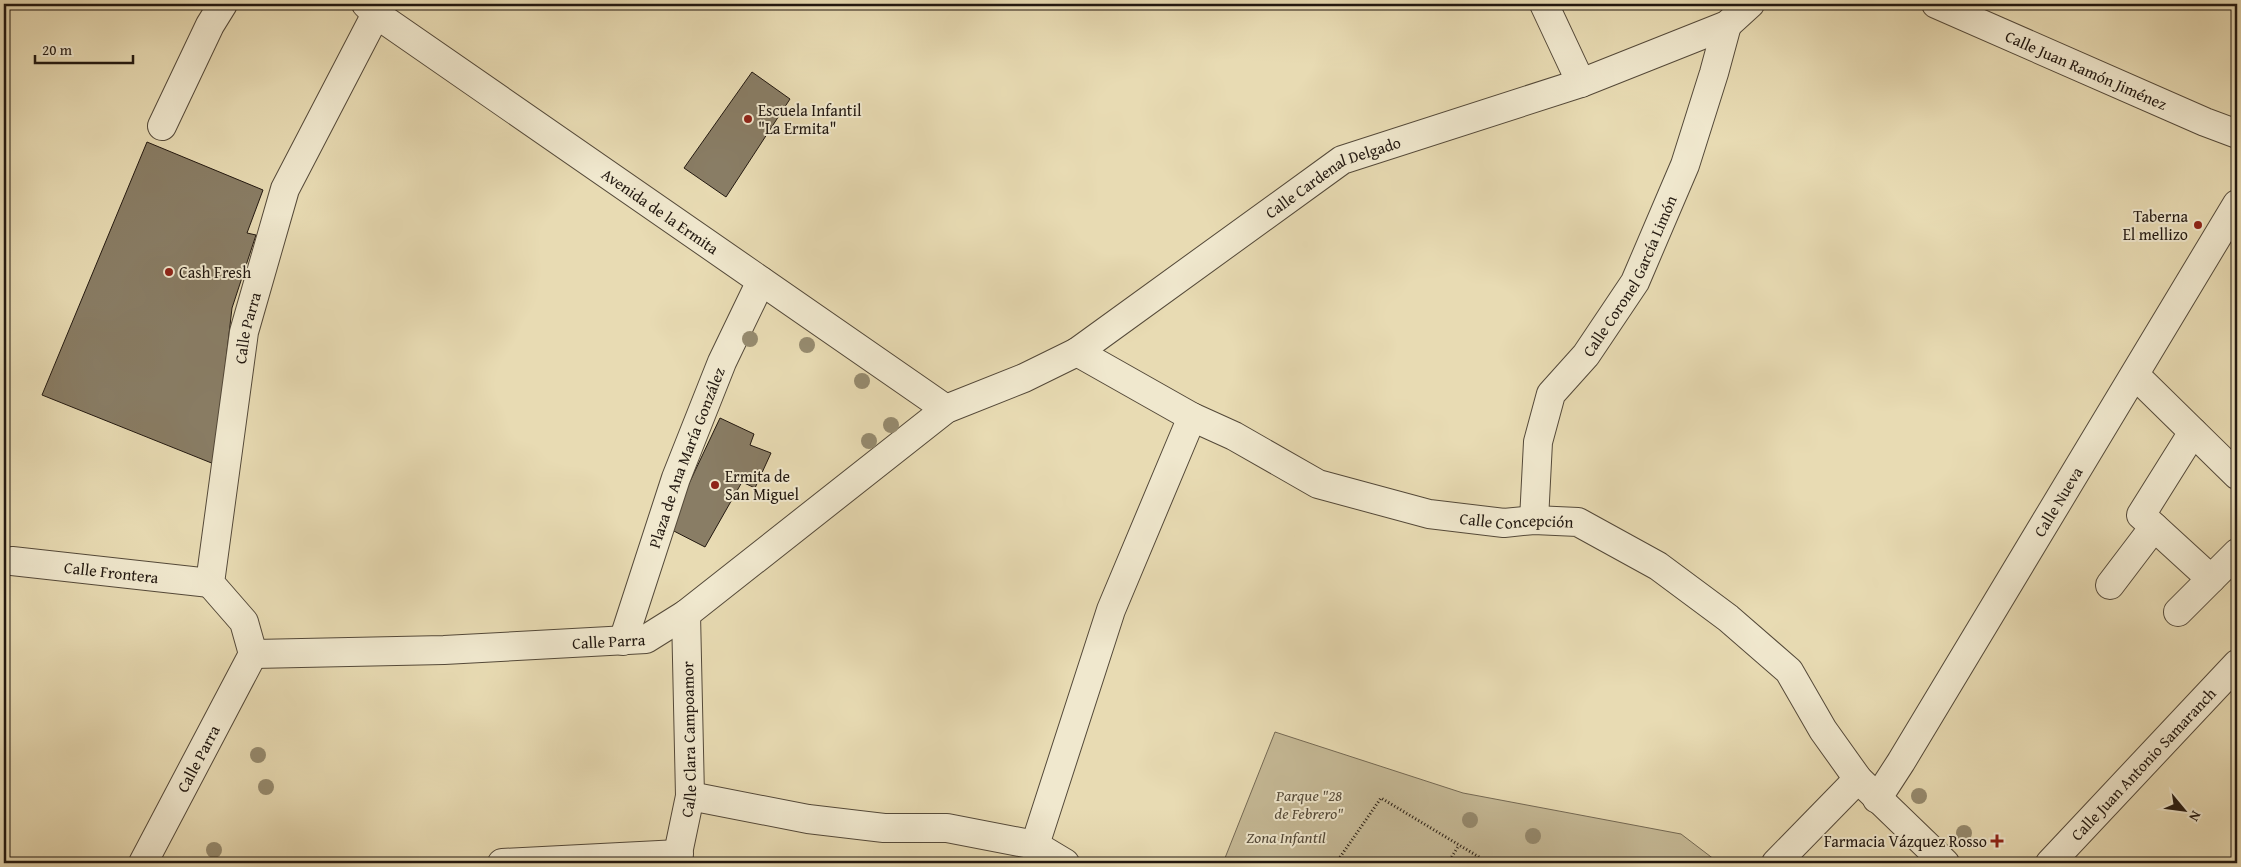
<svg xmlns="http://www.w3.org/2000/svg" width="2241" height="867" viewBox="0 0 2241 867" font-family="'Gentium Book Plus',serif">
<rect width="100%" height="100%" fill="#e8dbb3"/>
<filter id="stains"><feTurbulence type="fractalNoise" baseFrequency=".004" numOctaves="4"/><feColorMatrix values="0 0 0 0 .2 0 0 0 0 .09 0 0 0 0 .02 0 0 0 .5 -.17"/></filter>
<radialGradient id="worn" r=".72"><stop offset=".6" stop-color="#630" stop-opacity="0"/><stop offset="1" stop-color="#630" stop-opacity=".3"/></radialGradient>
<path fill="#c6ba97" stroke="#746954" d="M1275,732L1463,793L1681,834L1719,863H1223Z"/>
<path fill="#897d65" stroke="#221810" d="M752,72L790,99L726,197L684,168Z
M147,142L263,190L247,233L256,235L232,308L214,464L42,395Z
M720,418L754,434L750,445L771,453L755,488L742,482L705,547L668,528Z"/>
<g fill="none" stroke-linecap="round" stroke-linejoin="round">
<defs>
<g id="minor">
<path id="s1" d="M366,4L376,14L946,409"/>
<path d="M1544,4L1581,83"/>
<path id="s2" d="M1936,4L2205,122L2237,134"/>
<path d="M162,126L210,25L223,4"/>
<path id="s3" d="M1077,352L1192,417L1234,436L1318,484L1429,514L1504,523L1534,520L1578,522L1658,566L1728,618L1789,671L1823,730L1858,779L1945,863"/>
<path d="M2135,375L2237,475"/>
<path d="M2193,432L2141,515L2211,579L2237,553"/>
<path id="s4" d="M1534,520L1538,442L1551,394L1586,355L1635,282L1685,165L1714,73L1727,25"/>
<path id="s5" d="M12,561L210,583"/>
<path d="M2110,585L2154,527"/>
<path d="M2178,612L2211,579"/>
<path id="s6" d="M623,641L676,478L722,362L761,281"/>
<path id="s7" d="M253,654L444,650L646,639L686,614L946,409L1024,378L1077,352L1342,160L1581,83L1727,25L1750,4"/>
<path d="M690,796L808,819L884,828H947L1035,845L1065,863"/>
<path id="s8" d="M1877,799L1901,762L2237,204"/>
<path d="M1035,845L1111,610L1192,417"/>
<path id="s9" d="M143,863L253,654L244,622L210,583L244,332L285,189L376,14"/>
<path d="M502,863L679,854"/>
<path id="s10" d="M676,863L690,796L686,614"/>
<path d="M1776,863L1858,779"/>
<path id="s11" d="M2050,863L2237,664"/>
</g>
</defs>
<use href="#minor" stroke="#544939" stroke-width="30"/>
<path stroke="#221810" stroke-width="3" stroke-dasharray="1 2.5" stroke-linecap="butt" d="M1336,863L1381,798L1489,863
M1448,863L1459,845
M1474,863L1478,857"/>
<use href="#minor" stroke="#f0e8ce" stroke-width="28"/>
</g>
<g fill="#968b6f">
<circle cx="750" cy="339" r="8"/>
<circle cx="807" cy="345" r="8"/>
<circle cx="862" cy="381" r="8"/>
<circle cx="891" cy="425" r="8"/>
<circle cx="869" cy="441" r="8"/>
<circle cx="258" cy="755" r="8"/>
<circle cx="266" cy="787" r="8"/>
<circle cx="1919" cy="796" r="8"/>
<circle cx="1470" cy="820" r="8"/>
<circle cx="1964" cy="833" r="8"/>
<circle cx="1533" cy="836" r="8"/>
<circle cx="214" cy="850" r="8"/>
</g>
<g fill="#8f2418" stroke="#f0e8ce" stroke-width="2">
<circle cx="748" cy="119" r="5"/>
<circle cx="2198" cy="225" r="5"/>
<circle cx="169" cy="272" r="5"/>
<circle cx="715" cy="485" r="5"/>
<path d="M1994.5 833.5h5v5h5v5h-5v5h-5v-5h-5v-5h5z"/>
</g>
<g text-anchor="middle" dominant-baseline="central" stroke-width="4" stroke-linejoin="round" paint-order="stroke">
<g font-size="16" fill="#221810" stroke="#f0e8ce">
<text stroke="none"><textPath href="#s2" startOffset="164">Calle Juan Ramón Jiménez</textPath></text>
<text stroke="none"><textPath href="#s7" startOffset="1226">Calle Cardenal Delgado</textPath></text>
<text stroke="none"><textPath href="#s1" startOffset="360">Avenida de la Ermita</textPath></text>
<text stroke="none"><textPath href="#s4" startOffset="271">Calle Coronel García Limón</textPath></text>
<text stroke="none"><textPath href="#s9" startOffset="579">Calle Parra</textPath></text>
<text stroke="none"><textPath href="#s6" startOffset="194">Plaza de Ana María González</textPath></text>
<text stroke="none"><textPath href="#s8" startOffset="348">Calle Nueva</textPath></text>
<text stroke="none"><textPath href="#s3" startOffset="478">Calle Concepción</textPath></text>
<text stroke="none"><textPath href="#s5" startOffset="100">Calle Frontera</textPath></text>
<text stroke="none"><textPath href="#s7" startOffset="356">Calle Parra</textPath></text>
<text stroke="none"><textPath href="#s10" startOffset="125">Calle Clara Campoamor</textPath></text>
<text stroke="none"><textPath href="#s9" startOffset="118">Calle Parra</textPath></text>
<text stroke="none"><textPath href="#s11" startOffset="136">Calle Juan Antonio Samaranch</textPath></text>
</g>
<g font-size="16" fill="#221810" stroke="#f0e8ce" text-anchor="start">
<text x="758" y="110">Escuela Infantil<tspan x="758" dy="18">"La Ermita"</tspan></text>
<text x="2188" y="216" text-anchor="end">Taberna<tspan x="2188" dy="18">El mellizo</tspan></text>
<text x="179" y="272">Cash Fresh</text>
<text x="725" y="476">Ermita de<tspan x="725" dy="18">San Miguel</tspan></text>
<text x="1987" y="841" text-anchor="end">Farmacia Vázquez Rosso</text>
</g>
<g font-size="16" font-style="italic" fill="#534938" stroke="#f0e8ce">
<text x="1309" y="795">Parque "28<tspan x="1309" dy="18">de Febrero"</tspan></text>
<text x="1286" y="837">Zona Infantil</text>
</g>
</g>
<rect width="2241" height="867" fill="none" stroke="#e8dbb3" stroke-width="20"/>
<rect x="5" y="5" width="2231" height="857" fill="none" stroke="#221810" stroke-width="2.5"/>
<rect x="10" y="10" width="2221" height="847" fill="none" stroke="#221810"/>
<g transform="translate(2184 810) rotate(119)" stroke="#f0e8ce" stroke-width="4" paint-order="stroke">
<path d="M0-4L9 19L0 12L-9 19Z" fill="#221810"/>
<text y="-8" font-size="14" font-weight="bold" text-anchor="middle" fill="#221810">N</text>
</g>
<path d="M35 55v8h98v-8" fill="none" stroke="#221810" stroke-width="2.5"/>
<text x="42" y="55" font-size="15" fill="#221810" stroke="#f0e8ce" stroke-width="4" paint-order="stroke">20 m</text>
<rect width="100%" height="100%" filter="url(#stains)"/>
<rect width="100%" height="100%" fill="url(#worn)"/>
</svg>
